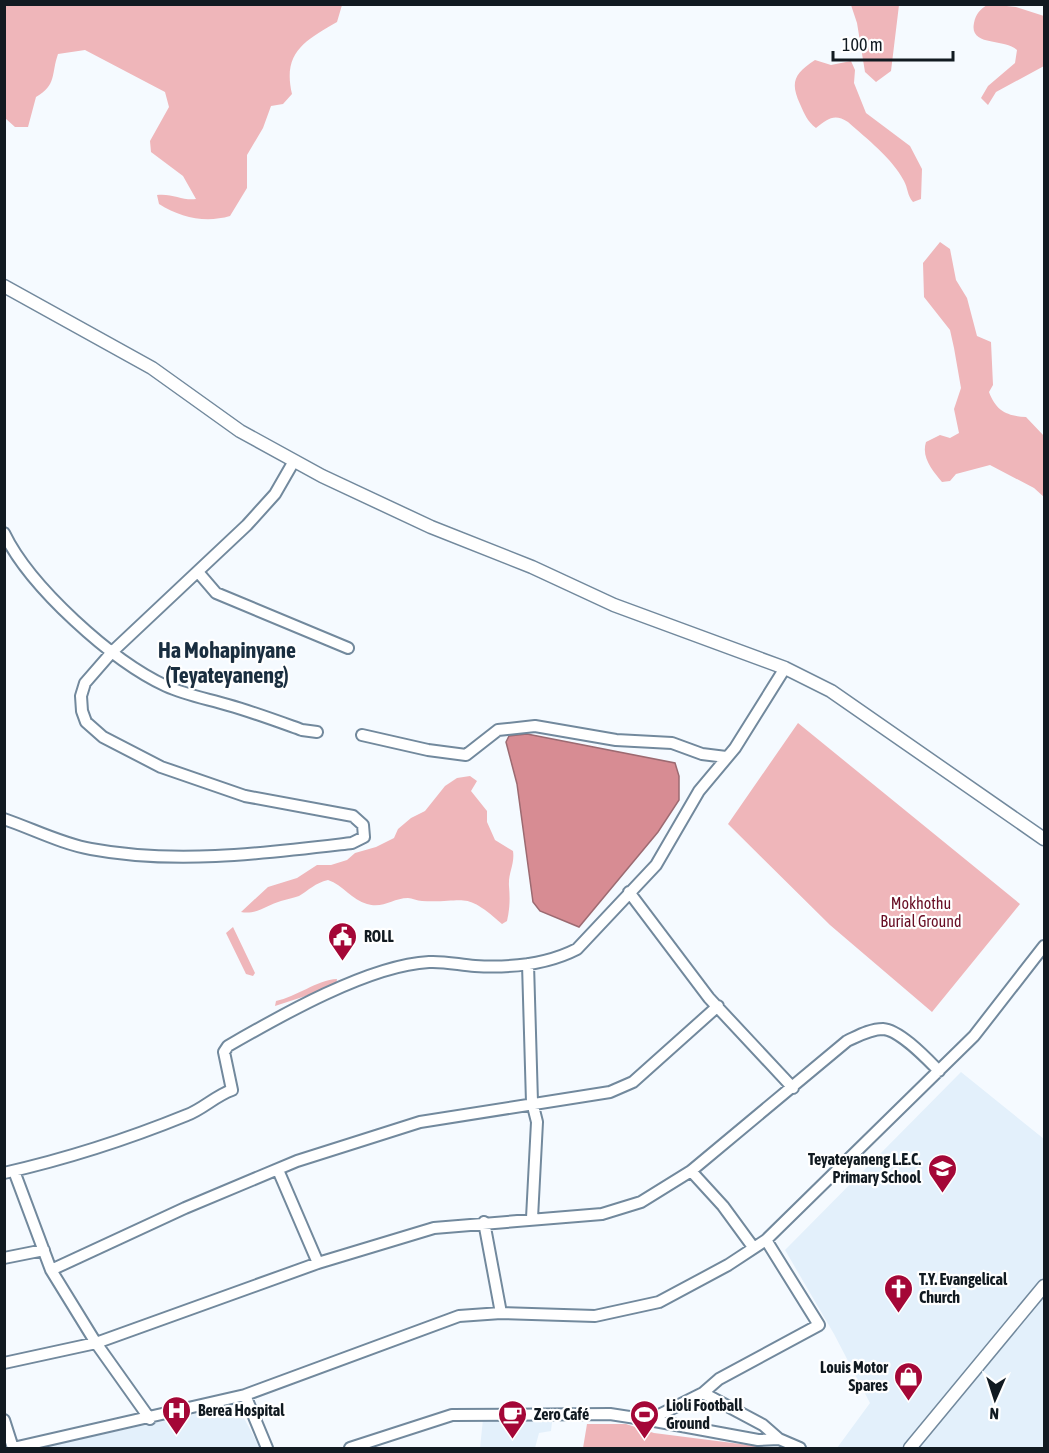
<svg xmlns="http://www.w3.org/2000/svg" width="1049" height="1453" viewBox="0 0 1049 1453" font-family="'Asap Condensed',sans-serif">
<rect width="100%" height="100%" fill="#f5faff"/>
<path fill="#e3f0fb" d="M961,1072L1044,1139V1448H837L870,1403L834,1334L785,1250Z
M237,1405L260,1448H41L199,1413Z
M483,1419H538L552,1422L551,1431L539,1433L535,1448H480Z"/>
<path fill="#efb6ba" d="M988,4L1016,7L1044,16V66L996,92L988,105L981,98L988,86L1015,63L1017,50C1004,38 969,47 974,23C976,13 980,10 988,4Z
M4,5L5,4L342,5L337,22C306,40 282,52 292,94L283,104L271,106L263,128L247,155V188L230,216C206,223 181,218 159,204L157,195C172,193 183,201 196,199L183,176L151,152L150,141L169,107L165,92L85,50L58,54C51,74 57,85 36,97L28,127H15L5,118Z
M851,5H899L891,71L876,82L865,72L857,23Z
M815,60L831,65L851,61L855,70L854,83L866,113L910,146L922,169L921,199L913,202C907,195 908,188 904,181C892,158 867,139 848,122C834,113 828,119 816,128C807,121 805,115 800,104C790,82 794,74 815,60Z
M940,242L950,249L956,280L967,298L977,336L991,342L993,385L989,392C996,411 1007,416 1026,417L1044,436V497L1034,488L990,465L956,474L950,481L942,482C933,471 921,458 926,442L940,435L950,438L959,433L954,409L961,388L954,348L950,330L924,297L923,263Z
M798,723L1020,904L932,1012L830,925L728,824Z
M470,776L477,781L471,791L487,811V822L495,840L513,851C515,864 508,873 509,886C510,898 510,908 507,921L502,924C464,890 467,903 422,901C417,901 412,898 408,898C393,898 383,909 367,904C352,900 343,885 328,880C315,883 309,890 299,896C294,898 287,899 281,901C267,905 257,915 241,912L268,887L297,878L317,865H331L347,860L355,853L376,847L394,838L398,829L411,818L425,811L445,786L457,778Z
M233,927L255,973L253,976L246,974L226,933Z
M337,979L336,986L275,1006L276,1001C296,997 317,980 337,979Z
M587,1424H626L654,1433L772,1448H583Z"/>
<path fill="#d78c93" stroke="#9c6a71" stroke-width="1.5" d="M527,734L675,763L679,776V800L658,832L579,927L540,911L533,902L517,784L506,742L509,736Z"/>
<g fill="none" stroke-linecap="round" stroke-linejoin="round">
<defs>
<path id="minor" d="M4,533C30,587 112,661 166,686C186,695 208,699 228,705C253,712 277,721 302,730L317,732
M198,572L216,593L348,648
M362,735L428,750L466,755L498,730L535,726L616,740L672,743L702,754L726,757
M4,819C33,829 62,844 91,849C176,865 267,853 352,843L364,837L363,825L353,816L245,796L161,767L103,737L86,722L82,711L81,696L85,683L112,652L247,525L275,494L294,461
M629,892L709,998L793,1088
M528,964L532,1102L537,1122L532,1218
M278,1170L318,1263
M14,1171L51,1270L96,1343L150,1419
M691,1171L723,1206L753,1247
M4,1173C66,1159 128,1139 187,1115C203,1109 215,1096 232,1090L224,1052L228,1046C280,1016 369,965 429,962C444,961 460,965 475,966C510,968 546,965 577,949L656,865L699,791L735,748L785,668
M484,1222L501,1313
M4,1258L44,1250
M51,1270L185,1208L297,1161L357,1142L420,1122L610,1092L633,1082L718,1006
M4,1363L96,1343L318,1263L434,1228L602,1214L641,1202L691,1171L847,1041C858,1036 870,1029 883,1029C900,1030 927,1059 939,1071
M703,1393L763,1425L779,1439
M245,1395L267,1448
M4,1420L13,1448
M649,1420L758,1440L779,1439L800,1448
M13,1448L245,1395L459,1316L501,1313L595,1316L659,1302L728,1265L766,1240L974,1036L1044,946
M350,1448L452,1415L610,1414L649,1420L703,1393L719,1379L819,1325L766,1240"/>
<path id="major" d="M4,286L152,368L240,431L322,476L431,527L532,567L614,605L785,668L831,691L1044,839
M910,1448L1044,1286"/>
</defs>
<use href="#minor" stroke="#72899d" stroke-width="14"/>
<use href="#major" stroke="#72899d" stroke-width="15"/>
<use href="#minor" stroke="#fff" stroke-width="10"/>
<use href="#major" stroke="#fff" stroke-width="12"/>
</g>
<defs>
<symbol id="civic-pin" viewBox="-11 -11 22 30"><path d="M0 17L-7.5 6A9.5 9.5 0 1 1 7.5 6Z" fill="#a40737" stroke="#fff"/><path d="M-.6-6.5H3V-4.5H.6V-3L4-1V1h2V6H-6V1h2V-1L-.6-3ZM-1.2 2.5V6h2.4V2.5Z" fill="#fff"/></symbol>
<symbol id="school-pin" viewBox="-11 -11 22 30"><path d="M0 17L-7.5 6A9.5 9.5 0 1 1 7.5 6Z" fill="#a40737" stroke="#fff"/><path d="M0-5L7-2L0 1L-7-2ZM-4 1L0 2.5L4 1V4Q0 6-4 4Z" fill="#fff"/></symbol>
<symbol id="church-pin" viewBox="-11 -11 22 30"><path d="M0 17L-7.5 6A9.5 9.5 0 1 1 7.5 6Z" fill="#a40737" stroke="#fff"/><path d="M-1.2-6h2.4v3.5h3.3v2.4h-3.3V6h-2.4V-.1h-3.3v-2.4h3.3Z" fill="#fff"/></symbol>
<symbol id="shop-pin" viewBox="-11 -11 22 30"><path d="M0 17L-7.5 6A9.5 9.5 0 1 1 7.5 6Z" fill="#a40737" stroke="#fff"/><path d="M-5-2.5h2.3a2.7 3.5 0 0 1 5.4 0H5L5.5 6h-11ZM-1.5-2.5h3a1.5 2.3 0 0 0-3 0Z" fill="#fff"/></symbol>
<symbol id="hospital-pin" viewBox="-11 -11 22 30"><path d="M0 17L-7.5 6A9.5 9.5 0 1 1 7.5 6Z" fill="#a40737" stroke="#fff"/><path d="M-5-5h3v3.5h4V-5h3V5h-3V1.5h-4V5h-3Z" fill="#fff"/></symbol>
<symbol id="cafe-pin" viewBox="-11 -11 22 30"><path d="M0 17L-7.5 6A9.5 9.5 0 1 1 7.5 6Z" fill="#a40737" stroke="#fff"/><path d="M-5.5-4.5H6V0H3Q3 3.5 0 3.5H-2.5Q-5.5 3.5-5.5 0ZM3-3.2v2h1.7v-2ZM-6 4.5H4V6H-6Z" fill="#fff"/></symbol>
<symbol id="stadium-pin" viewBox="-11 -11 22 30"><path d="M0 17L-7.5 6A9.5 9.5 0 1 1 7.5 6Z" fill="#a40737" stroke="#fff"/><path d="M0-5a6.5 5 0 1 0 0 10a6.5 5 0 1 0 0-10ZM-3.5-1.8h7v3.6h-7Z" fill="#fff"/></symbol>
</defs>
<g fill-rule="evenodd">
<use href="#civic-pin" x="326" y="920" width="33" height="45"/>
<use href="#school-pin" x="926" y="1152" width="33" height="45"/>
<use href="#church-pin" x="882" y="1272" width="33" height="45"/>
<use href="#shop-pin" x="892" y="1360" width="33" height="45"/>
<use href="#hospital-pin" x="160" y="1394" width="33" height="45"/>
<use href="#cafe-pin" x="496" y="1398" width="33" height="45"/>
<use href="#stadium-pin" x="628" y="1398" width="33" height="45"/>
</g>
<g text-anchor="middle" dominant-baseline="central" stroke-width="4.5" stroke-linejoin="round" paint-order="stroke">
<g font-size="16" fill="#680e24" stroke="#fff">
<text x="921" y="903">Mokhothu<tspan x="921" dy="18">Burial Ground</tspan></text>
</g>
<g font-size="16" font-weight="bold" fill="#111a21" stroke="#fff" text-anchor="start">
<text x="364" y="936">ROLL</text>
<text x="921" y="1159" text-anchor="end">Teyateyaneng L.E.C.<tspan x="921" dy="18">Primary School</tspan></text>
<text x="919" y="1279">T.Y. Evangelical<tspan x="919" dy="18">Church</tspan></text>
<text x="888" y="1367" text-anchor="end">Louis Motor<tspan x="888" dy="18">Spares</tspan></text>
<text x="666" y="1405">Lioli Football<tspan x="666" dy="18">Ground</tspan></text>
<text x="198" y="1410">Berea Hospital</text>
<text x="534" y="1414">Zero Café</text>
</g>
<g font-size="22" font-weight="bold" fill="#1a2e3f" stroke="#fff">
<text x="227" y="650">Ha Mohapinyane<tspan x="227" dy="25">(Teyateyaneng)</tspan></text>
</g>
</g>
<rect width="1049" height="1453" fill="none" stroke="#111a21" stroke-width="12"/>
<g transform="translate(995 1399) rotate(183)" stroke="#ffffff" stroke-width="4.5" paint-order="stroke">
<path d="M0-4.5L10 22L0 15L-10 22Z" fill="#111a21"/>
<text y="-9" font-size="16" font-weight="bold" text-anchor="middle" fill="#111a21">N</text>
</g>
<path d="M833 51v9h120v-9" fill="none" stroke="#111a21" stroke-width="3"/>
<text x="842" y="51" font-size="18" fill="#111a21" stroke="#ffffff" stroke-width="4.5" paint-order="stroke">100 m</text>
</svg>
